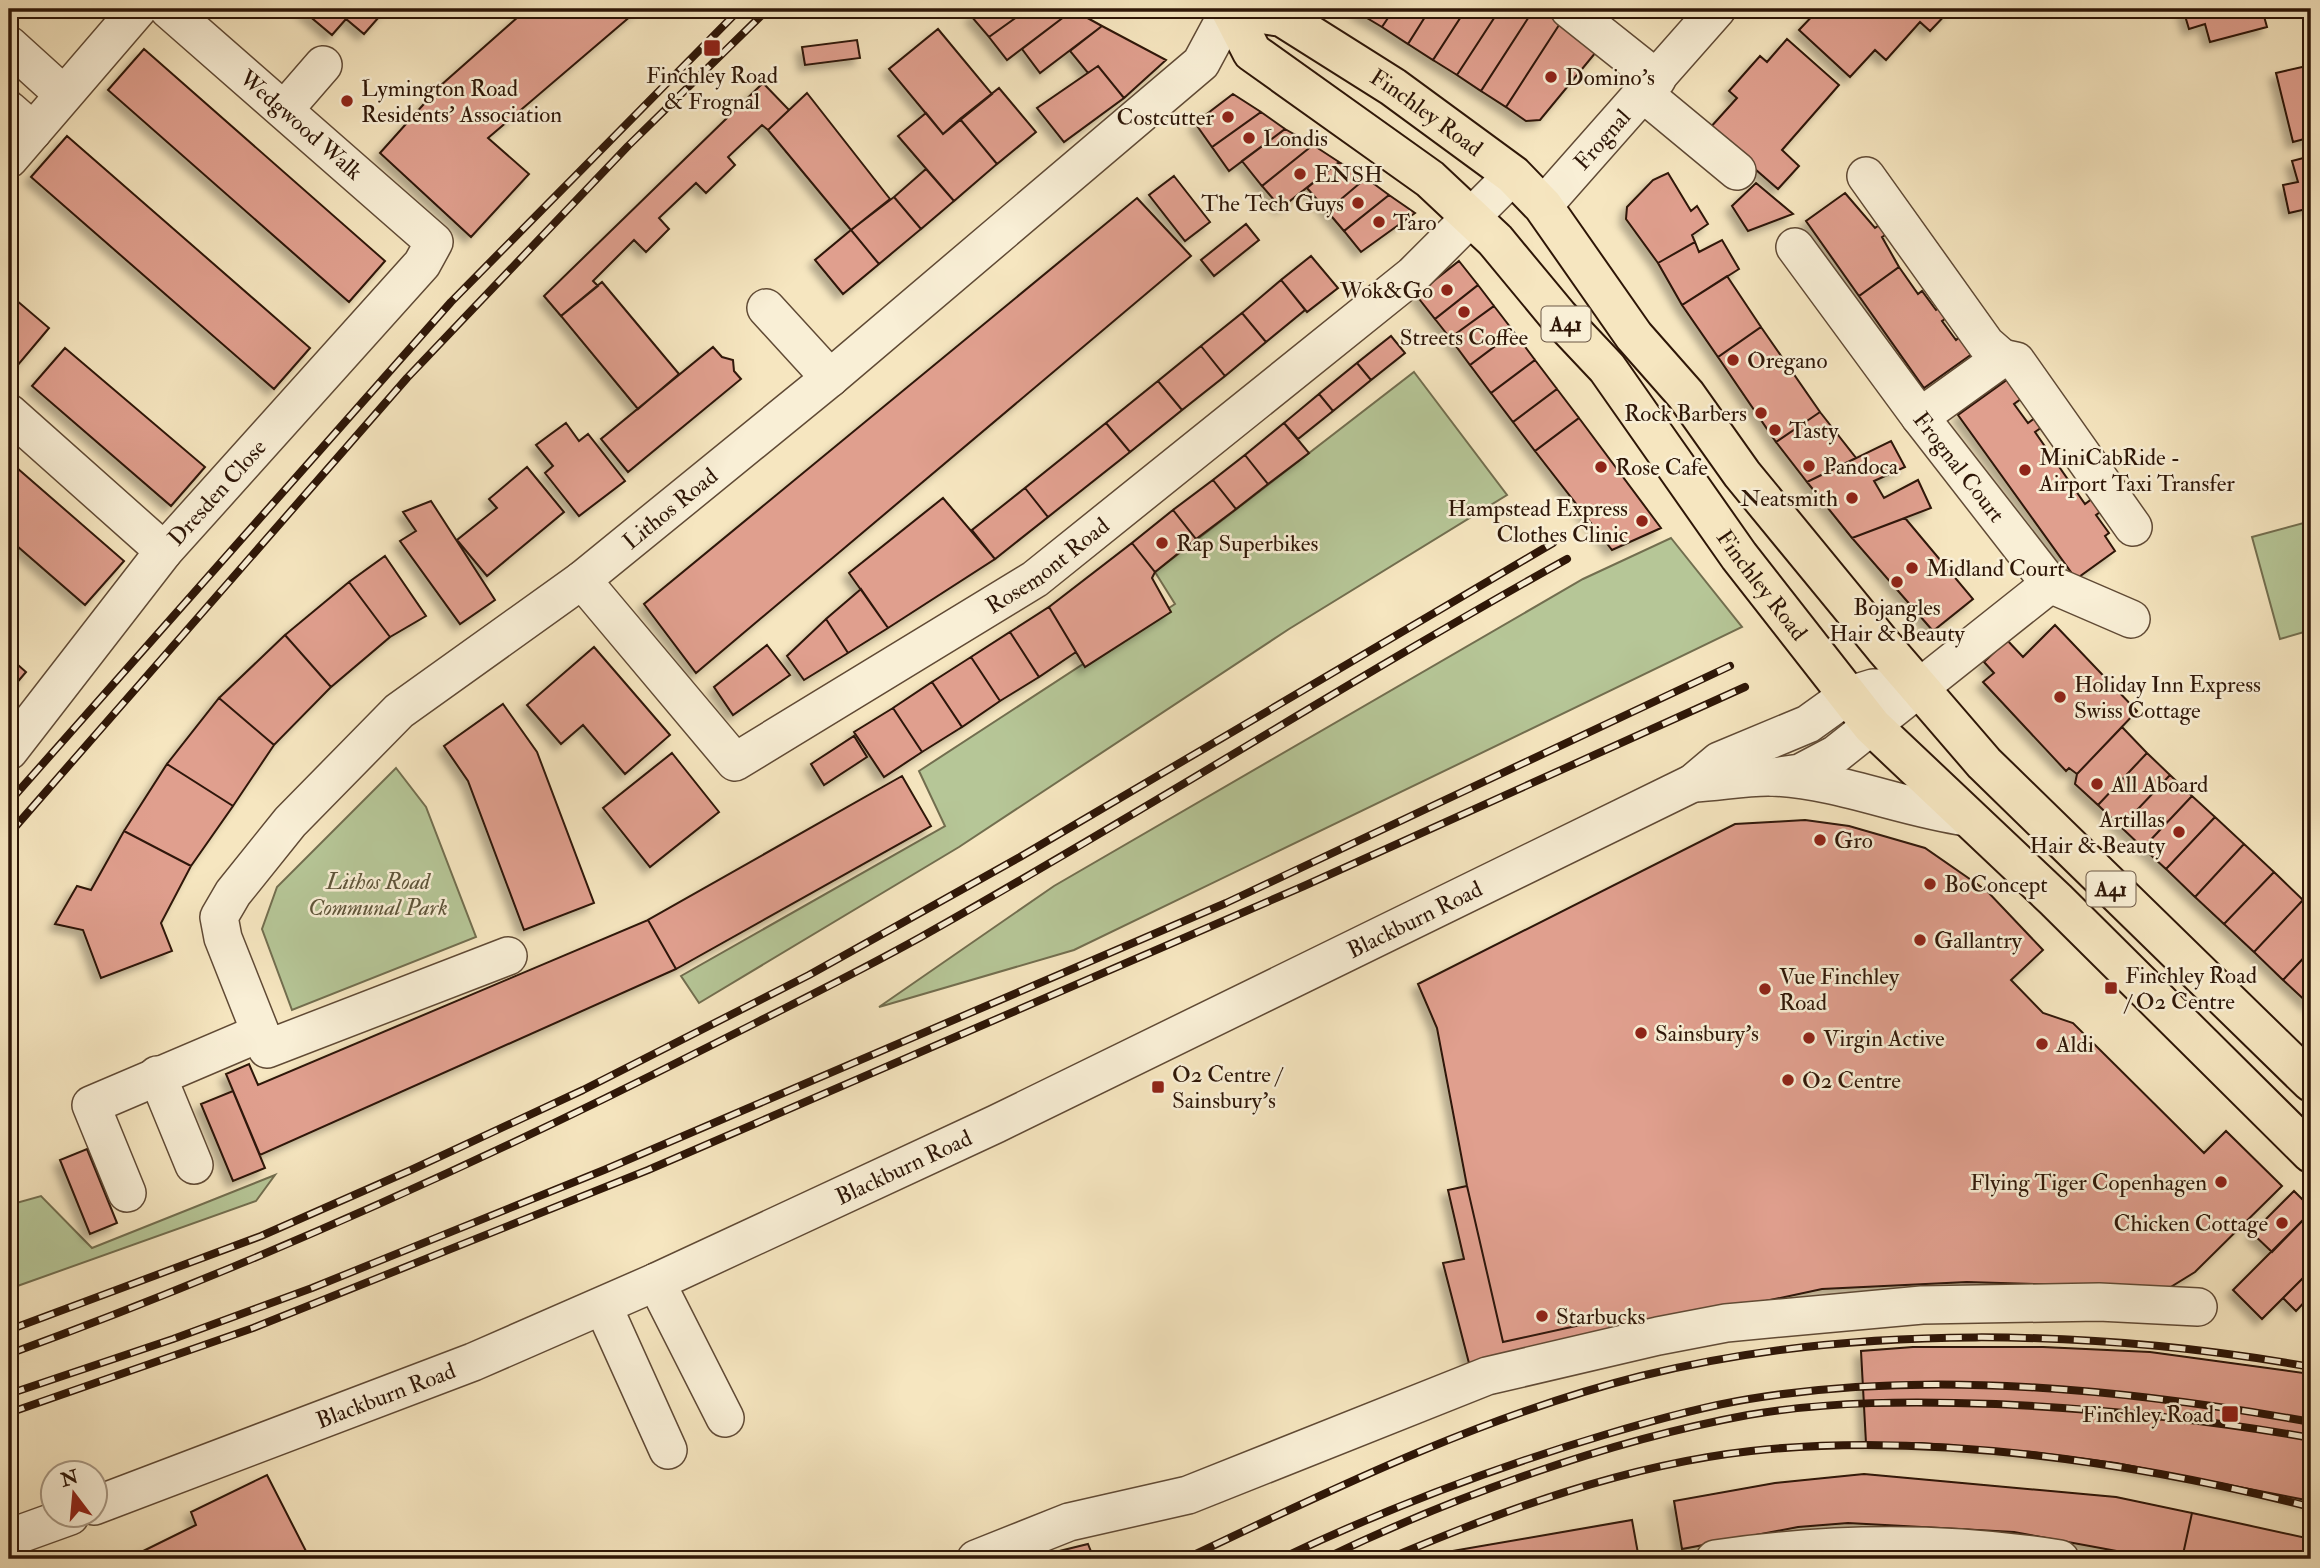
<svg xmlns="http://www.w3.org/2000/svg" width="2320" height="1568" viewBox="0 0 2320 1568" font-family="'IM FELL Double Pica',serif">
<defs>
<filter id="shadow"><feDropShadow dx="-6" dy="6" stdDeviation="3.5" flood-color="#0004"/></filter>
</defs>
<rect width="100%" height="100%" fill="#f6e6c0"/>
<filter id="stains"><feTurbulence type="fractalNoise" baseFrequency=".00286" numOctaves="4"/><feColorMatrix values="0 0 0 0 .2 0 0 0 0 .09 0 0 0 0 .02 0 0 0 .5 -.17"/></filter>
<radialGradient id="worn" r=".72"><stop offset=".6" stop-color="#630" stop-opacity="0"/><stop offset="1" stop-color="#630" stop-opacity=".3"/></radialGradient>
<path fill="#b6c697" stroke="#726e4f" stroke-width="2" d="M1414,372L1507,495L1289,629L959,847L699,1003L681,976L945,826L919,771L1175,604L1155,572Z
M2311,521V630L2280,639L2252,537Z
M1671,538L1742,627L1074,950L879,1007L1054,886L1583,579Z
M396,768L426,807L476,937L292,1010L262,929L277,887Z
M275,1175L256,1201L9,1289V1205L41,1196L92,1248Z"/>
<path fill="#e09f8e" stroke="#2e1607" stroke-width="2" filter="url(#shadow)" d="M301,9H386L364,34L346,19L332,35Z
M527,9H639L488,138L529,174L471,237L380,153L440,86Z
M981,9H1028L989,37L971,16Z
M1028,9L1073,10L1007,60L989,37Z
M1358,9H1394L1382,27L1357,12Z
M1394,9H1430L1408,44L1382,27Z
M1430,9H1466L1433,60L1408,44Z
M1466,9H1500L1457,75L1433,60Z
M1500,9H1534L1481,91L1457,75Z
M1534,9L1561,22L1506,107L1481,91Z
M1819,9H1948L1950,10L1930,31L1920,22L1886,60L1875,50L1850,77L1799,30Z
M2183,9H2262L2267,27L2210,42L2205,24L2189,29Z
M1073,10L1102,26L1040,73L1022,49Z
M1561,22L1601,46L1540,120L1526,121L1506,107Z
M1102,26L1166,60L1124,98L1098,66L1088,73L1070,51Z
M938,29L992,94L943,134L889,69Z
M1787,39L1839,85L1782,150L1799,166L1778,189L1709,129L1737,98L1729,91L1760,56L1767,62Z
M857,40L860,58L805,65L802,47Z
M144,49L385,261L349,302L108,90Z
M2311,65V152L2308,138L2293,142L2276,73Z
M1098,66L1124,98L1064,142L1037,108Z
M763,83L789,110L768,130L762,125L728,157L735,165L706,193L696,183L659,218L669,229L646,252L634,240L593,281L598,286L561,316L544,296Z
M999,88L1036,132L997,164L960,119Z
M807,93L890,199L851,230L768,130Z
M1233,94L1261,112L1212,147L1195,123Z
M1261,112L1285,129L1229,171L1212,147Z
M926,113L943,134L960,119L997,164L954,201L898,136Z
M1285,129L1313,145L1262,186L1242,161Z
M67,136L310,348L274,389L31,177Z
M1313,145L1339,162L1281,208L1262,186Z
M2311,156V208L2289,213L2283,185L2298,182L2292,161Z
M1339,162L1366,178L1327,211L1307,188Z
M926,169L954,201L921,229L894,197Z
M1668,173L1691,211L1697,206L1708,224L1692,235L1695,242L1658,263L1626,219L1627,207L1653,180Z
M1174,176L1210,222L1185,241L1149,195Z
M1366,178L1389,195L1344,231L1327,211Z
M1756,183L1793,214L1748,231L1732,206Z
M1845,193L1875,228L1885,221L1892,231L1882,237L1899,267L1859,296L1806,221Z
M1389,195L1415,213L1361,252L1344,231Z
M894,197L921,229L879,264L851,230Z
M1137,198L1191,256L696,673L644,604Z
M1246,224L1259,240L1214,276L1201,260Z
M851,230L879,264L843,294L815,260Z
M1722,240L1739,269L1682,305L1658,263L1695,242L1699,252Z
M1311,256L1338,288L1307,312L1281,280Z
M1459,261L1478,285L1435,319L1416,295Z
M1899,267L1918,294L1922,291L1936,310L1945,304L1952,314L1942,321L1956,340L1967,331L1979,349L1924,388L1859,296Z
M1727,276L1761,327L1718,357L1682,305Z
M1281,280L1305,310L1266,342L1242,313Z
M602,282L679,374L638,409L561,316Z
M1478,285L1494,306L1450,338L1435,319Z
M9,294L49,328L12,372L9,370Z
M1494,306L1514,332L1470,365L1450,338Z
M1242,313L1266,342L1225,376L1201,346Z
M1761,327L1820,412L1776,442L1718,357Z
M1514,332L1535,360L1491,393L1470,365Z
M1391,336L1405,353L1371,380L1357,363Z
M1201,346L1225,376L1182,410L1158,381Z
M713,347L722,357L733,360L734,371L741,379L628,472L601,439Z
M65,348L205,467L171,506L32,386Z
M1535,360L1557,389L1513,422L1491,393Z
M1357,363L1371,380L1333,411L1319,394Z
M2011,377L2025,396L2014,404L2028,423L2039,415L2045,425L2035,432L2085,504L2097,495L2106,508L2096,515L2109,533L2105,536L2115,551L2076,579L1958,415Z
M1158,381L1182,410L1130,452L1106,423Z
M1557,389L1579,418L1535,451L1513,422Z
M1319,394L1333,411L1298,439L1284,423Z
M1820,412L1856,458L1807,482L1776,442Z
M1579,418L1661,528L1612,550L1535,451Z
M566,423L579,441L588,434L625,481L579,516L545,473L553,466L536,445Z
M1106,423L1130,452L1048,517L1025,488Z
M1284,423L1309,453L1268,484L1245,455Z
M1891,441L1905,467L1874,481L1884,498L1918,480L1931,508L1852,538L1807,482Z
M1245,455L1268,484L1236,509L1213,480Z
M9,461L124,561L85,605L9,539Z
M527,467L564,512L487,576L457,540L497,508L489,499Z
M1213,480L1236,509L1196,539L1173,510Z
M1025,488L1048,517L995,559L972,530Z
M943,498L995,559L888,628L849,573Z
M431,501L495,600L460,624L400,541L416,531L403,512Z
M1173,510L1196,539L1155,572L1132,543Z
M1905,518L1973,599L1933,631L1852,538Z
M1132,543L1155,572L1152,578L1171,612L1085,667L1049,607Z
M385,556L426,616L390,637L349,582Z
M349,582L390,637L331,687L285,635Z
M861,589L888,628L848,653L826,619Z
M1049,607L1076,652L1039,677L1010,632Z
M826,619L848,653L804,680L787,656Z
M2055,625L2137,711L2077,774L2069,768L2066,771L1983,682L1994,673L1984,662L2007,640L2023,657Z
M1010,632L1039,677L1000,701L971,657Z
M285,635L331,687L274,745L219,698Z
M767,645L790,675L733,715L714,687Z
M594,647L670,735L625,774L583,725L561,744L527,705Z
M9,657L26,672L9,692Z
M971,657L1000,701L962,727L932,682Z
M932,682L962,727L922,752L893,708Z
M219,698L274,745L233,806L167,764Z
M503,704L537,752L594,903L524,930L468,781L444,746Z
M893,708L922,752L884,777L854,732Z
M2122,727L2147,753L2098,805L2075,784L2077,774Z
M854,736L867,757L824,785L811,764Z
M672,753L719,812L650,867L603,808Z
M2147,753L2170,775L2121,827L2098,805Z
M167,764L233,806L191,866L124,831Z
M2170,775L2192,796L2143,848L2121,827Z
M902,776L931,826L676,969L648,920Z
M2192,796L2215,817L2166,869L2143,848Z
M2215,817L2244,844L2195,897L2166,869Z
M1805,820L1849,826L1925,848L1987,891L2043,950L2011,980L2043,1013L2073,1023L2204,1153L2226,1131L2282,1186L2195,1272L2169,1288L1967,1282L1822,1289L1611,1334L1608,1319L1503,1342L1467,1186L1437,1028L1418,984L1735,824Z
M124,831L191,866L161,923L172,951L101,978L83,930L55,924L77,886L91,890Z
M2244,844L2274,872L2224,924L2195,897Z
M2274,872L2303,900L2254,952L2224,924Z
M2303,900L2311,907V950L2283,980L2254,952Z
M648,920L676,969L260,1155L226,1074L249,1064L258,1085Z
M2311,950V1006L2283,980Z
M233,1091L265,1168L233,1181L201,1104Z
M87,1149L117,1223L90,1234L60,1160Z
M1467,1186L1503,1342L1608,1319L1611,1334L1470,1367L1443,1263L1464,1259L1448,1190Z
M2294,1191L2311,1208V1212L2272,1252L2252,1233Z
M2311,1212V1270L2262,1319L2233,1290Z
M2311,1270V1295L2296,1311L2283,1298Z
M1913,1347H2043L2150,1352L2311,1374V1501L2116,1463L2031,1452L1921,1443H1866L1861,1351Z
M1864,1474L2116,1497L2192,1513L2182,1559H2160L2014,1532L1848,1523L1798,1527L1682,1549L1674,1501L1775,1483Z
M267,1475L310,1559H127L196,1525L191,1512Z
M2192,1513L2311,1539V1559H2182Z
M1632,1520L1639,1559H1406Z
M1088,1544L1094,1559H1033L1039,1556Z"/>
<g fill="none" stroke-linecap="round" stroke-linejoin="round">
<defs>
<g id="minor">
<path d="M1569,9L1657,79"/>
<path d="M9,45L63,94"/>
<path d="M1644,94L1737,171"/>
<path d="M9,110L33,131"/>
<path d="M284,110L323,65"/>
<path d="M9,159L138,9"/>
<path d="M1866,176L1986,344L2002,358"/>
<path id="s1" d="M1543,206L1717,9"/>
<path d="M766,308L830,378"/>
<path d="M9,413L164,551"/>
<path d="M1920,417L2002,358L2016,361L2133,527"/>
<path id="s2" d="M582,580L735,762L1035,579L1413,275L1513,175"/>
<path d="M2050,584L2131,619"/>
<path id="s3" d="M9,751L164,551L422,264L434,242L168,9"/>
<path d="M1773,777L1800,773L1836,754L2050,584L1920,417L1795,247"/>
<path d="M1693,783C1719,782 1747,776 1773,777C1840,780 1902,808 1967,817"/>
<path id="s4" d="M508,956L267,1049L223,938L219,917L233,893L290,822L399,711L582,580L830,378L1201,63L1230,9"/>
<path d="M157,1075L194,1165"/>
<path d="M127,1193L91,1105L260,1033"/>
<path d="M656,1282L725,1418"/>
<path d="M603,1306L668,1450"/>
<path id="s5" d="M94,1506L473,1362L656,1282L996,1124L1693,783L1719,761L1808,724L1847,696L1873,688H1919"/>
<path d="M9,1538L70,1516"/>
<path d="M976,1559L1069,1522L1188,1495L1487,1376L1658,1336L1726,1323L1922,1305L2099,1302L2198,1307"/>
<path d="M1715,1559C1829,1542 1945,1541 2060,1559"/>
</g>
<g id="highway">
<path id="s6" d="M1230,9L1252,52L1430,179L1495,240L1558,316L1607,368L1739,556L1872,726L2056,900L2311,1153"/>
<path id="s7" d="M1230,9L1282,17L1393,87L1513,175L1543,206L1634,336L1686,395L1742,474L1884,647L1984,763L2311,1082"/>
</g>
</defs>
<use href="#minor" stroke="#604a35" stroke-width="40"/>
<use href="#highway" stroke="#2e1607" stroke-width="42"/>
<use href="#minor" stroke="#f9efd6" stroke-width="37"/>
<use href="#highway" stroke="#f6e6c0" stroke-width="38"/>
<defs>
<path id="rail" d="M9,802L451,302L740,9
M9,834L407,378L628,146L768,9
M9,1330L261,1236L411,1170L583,1090L809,975L1020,857L1553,543
M9,1354C246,1268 477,1164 702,1050C775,1013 849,977 921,937C1139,815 1349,680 1567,559
M9,1394L173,1339L312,1288L604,1170L1226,903L1730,666
M9,1413L253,1328L648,1170L1304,886L1745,687
M1185,1559C1333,1489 1482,1416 1641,1376C1854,1323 2097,1329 2311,1367
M1280,1559C1385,1509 1493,1468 1604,1435C1651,1421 1700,1407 1749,1399C1930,1369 2131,1390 2311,1422
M1324,1559C1452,1497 1607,1441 1748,1415C1829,1401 1914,1401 1996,1404C2102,1409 2206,1419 2311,1438
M1388,1559C1503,1510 1626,1465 1751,1451C1929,1431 2138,1463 2311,1507"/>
</defs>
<use href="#rail" stroke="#2e1607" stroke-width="8"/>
<use href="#rail" stroke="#f9efd6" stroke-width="5" stroke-dasharray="16" stroke-linecap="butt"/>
</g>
<g fill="#8f2418" stroke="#f9efd6" stroke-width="2.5">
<rect x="703" y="39" width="18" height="18" rx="3.5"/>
<circle cx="1551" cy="77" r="7"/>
<circle cx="347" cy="101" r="7"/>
<circle cx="1228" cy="117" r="7"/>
<circle cx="1249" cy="138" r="7"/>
<circle cx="1300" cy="174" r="7"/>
<circle cx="1358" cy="203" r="7"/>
<circle cx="1379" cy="222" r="7"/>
<circle cx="1447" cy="290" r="7"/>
<circle cx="1464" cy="312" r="7"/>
<circle cx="1733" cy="360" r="7"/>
<circle cx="1761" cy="413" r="7"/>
<circle cx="1775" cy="430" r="7"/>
<circle cx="1809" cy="466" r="7"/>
<circle cx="1601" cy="467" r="7"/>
<circle cx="2025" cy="470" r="7"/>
<circle cx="1852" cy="498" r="7"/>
<circle cx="1642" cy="521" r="7"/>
<circle cx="1162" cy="543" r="7"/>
<circle cx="1912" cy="568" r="7"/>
<circle cx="1897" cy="582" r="7"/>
<circle cx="2060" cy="697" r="7"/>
<circle cx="2097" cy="784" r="7"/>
<circle cx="2179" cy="832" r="7"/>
<circle cx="1820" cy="840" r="7"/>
<circle cx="1930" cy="884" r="7"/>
<circle cx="1920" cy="940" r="7"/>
<rect x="2104" y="981" width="14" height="14" rx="3.5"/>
<circle cx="1765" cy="989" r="7"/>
<circle cx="1641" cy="1033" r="7"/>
<circle cx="1809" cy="1038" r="7"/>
<circle cx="2042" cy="1044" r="7"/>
<circle cx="1788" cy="1080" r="7"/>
<rect x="1151" y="1080" width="14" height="14" rx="3.5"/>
<circle cx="2221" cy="1182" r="7"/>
<circle cx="2282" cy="1223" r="7"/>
<circle cx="1542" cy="1316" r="7"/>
<rect x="2221" y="1405" width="18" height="18" rx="3.5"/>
</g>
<g text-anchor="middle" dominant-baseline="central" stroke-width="5" stroke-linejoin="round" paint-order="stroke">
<g fill="#f9efd6" stroke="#6b5745" stroke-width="2">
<rect x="1541.5" y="306.5" width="49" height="35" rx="5"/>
<rect x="2086.5" y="871.5" width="49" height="35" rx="5"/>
</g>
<g font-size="21" font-weight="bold" fill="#2e1607">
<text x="1566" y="324">A41</text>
<text x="2111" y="889">A41</text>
</g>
<g font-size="23" fill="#2e1607" stroke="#f9efd6" text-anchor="start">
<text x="712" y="75" text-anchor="middle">Finchley Road<tspan x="712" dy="26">&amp; Frognal</tspan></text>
<text x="1565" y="77">Domino's</text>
<text x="361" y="88">Lymington Road<tspan x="361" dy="26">Residents' Association</tspan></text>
<text x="1214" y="117" text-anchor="end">Costcutter</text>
<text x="1263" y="138">Londis</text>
<text x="1314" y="174">ENSH</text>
<text x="1344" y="203" text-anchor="end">The Tech Guys</text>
<text x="1393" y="222">Taro</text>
<text x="1433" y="290" text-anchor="end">Wok&amp;Go</text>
<text x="1464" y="337" text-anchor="middle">Streets Coffee</text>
<text x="1747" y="360">Oregano</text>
<text x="1747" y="413" text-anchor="end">Rock Barbers</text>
<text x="1789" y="430">Tasty</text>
<text x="2039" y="457">MiniCabRide -<tspan x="2039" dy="26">Airport Taxi Transfer</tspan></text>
<text x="1823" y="466">Pandoca</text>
<text x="1615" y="467">Rose Cafe</text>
<text x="1838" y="498" text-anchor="end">Neatsmith</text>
<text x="1628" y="508" text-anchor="end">Hampstead Express<tspan x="1628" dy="26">Clothes Clinic</tspan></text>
<text x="1176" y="543">Rap Superbikes</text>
<text x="1926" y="568">Midland Court</text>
<text x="1897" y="607" text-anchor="middle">Bojangles<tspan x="1897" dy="26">Hair &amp; Beauty</tspan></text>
<text x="2074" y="684">Holiday Inn Express<tspan x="2074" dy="26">Swiss Cottage</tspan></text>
<text x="2111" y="784">All Aboard</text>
<text x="2165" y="819" text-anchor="end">Artillas<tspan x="2165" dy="26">Hair &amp; Beauty</tspan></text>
<text x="1834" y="840">Gro</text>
<text x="1944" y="884">BoConcept</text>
<text x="1934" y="940">Gallantry</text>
<text x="2125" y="975">Finchley Road<tspan x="2125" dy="26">/ O2 Centre</tspan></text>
<text x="1779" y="976">Vue Finchley<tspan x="1779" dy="26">Road</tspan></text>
<text x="1655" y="1033">Sainsbury's</text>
<text x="1823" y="1038">Virgin Active</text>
<text x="2056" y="1044">Aldi</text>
<text x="1172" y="1074">O2 Centre /<tspan x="1172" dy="26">Sainsbury's</tspan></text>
<text x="1802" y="1080">O2 Centre</text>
<text x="2207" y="1182" text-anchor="end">Flying Tiger Copenhagen</text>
<text x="2268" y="1223" text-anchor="end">Chicken Cottage</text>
<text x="1556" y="1316">Starbucks</text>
<text x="2214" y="1414" text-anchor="end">Finchley Road</text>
</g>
<g font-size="23" fill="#2e1607" stroke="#f9efd6">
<text stroke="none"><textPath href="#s7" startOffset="226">Finchley Road</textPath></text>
<text transform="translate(301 125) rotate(41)">Wedgwood Walk</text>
<text stroke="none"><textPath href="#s1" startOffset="89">Frognal</textPath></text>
<text transform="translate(1959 467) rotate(52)">Frognal Court</text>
<text stroke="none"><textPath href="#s3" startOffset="332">Dresden Close</textPath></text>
<text stroke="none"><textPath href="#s4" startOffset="1012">Lithos Road</textPath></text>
<text stroke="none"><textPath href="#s2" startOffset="607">Rosemont Road</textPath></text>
<text stroke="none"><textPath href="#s6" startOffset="793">Finchley Road</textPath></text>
<text stroke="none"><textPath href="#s5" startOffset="1446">Blackburn Road</textPath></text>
<text stroke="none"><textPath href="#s5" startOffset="878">Blackburn Road</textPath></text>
<text stroke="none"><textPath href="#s5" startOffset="312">Blackburn Road</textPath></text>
</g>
<g font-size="23" font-style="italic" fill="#5e5439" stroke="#f9efd6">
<text x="378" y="881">Lithos Road<tspan x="378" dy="26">Communal Park</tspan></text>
</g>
</g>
<rect width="2320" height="1568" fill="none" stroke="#f6e6c0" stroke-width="35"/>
<rect x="10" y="10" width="2299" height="1547" fill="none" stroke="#2e1607" stroke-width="3.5"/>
<rect x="18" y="18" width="2285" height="1533" fill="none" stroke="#2e1607" stroke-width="2"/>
<g transform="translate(74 1494) rotate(344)"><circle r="33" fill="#f9efd6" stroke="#a89883" stroke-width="2"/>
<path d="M0-5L12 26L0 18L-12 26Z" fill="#8f2418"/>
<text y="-10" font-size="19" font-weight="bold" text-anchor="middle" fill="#2e1607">N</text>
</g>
<rect width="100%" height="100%" filter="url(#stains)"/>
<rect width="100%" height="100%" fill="url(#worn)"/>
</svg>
